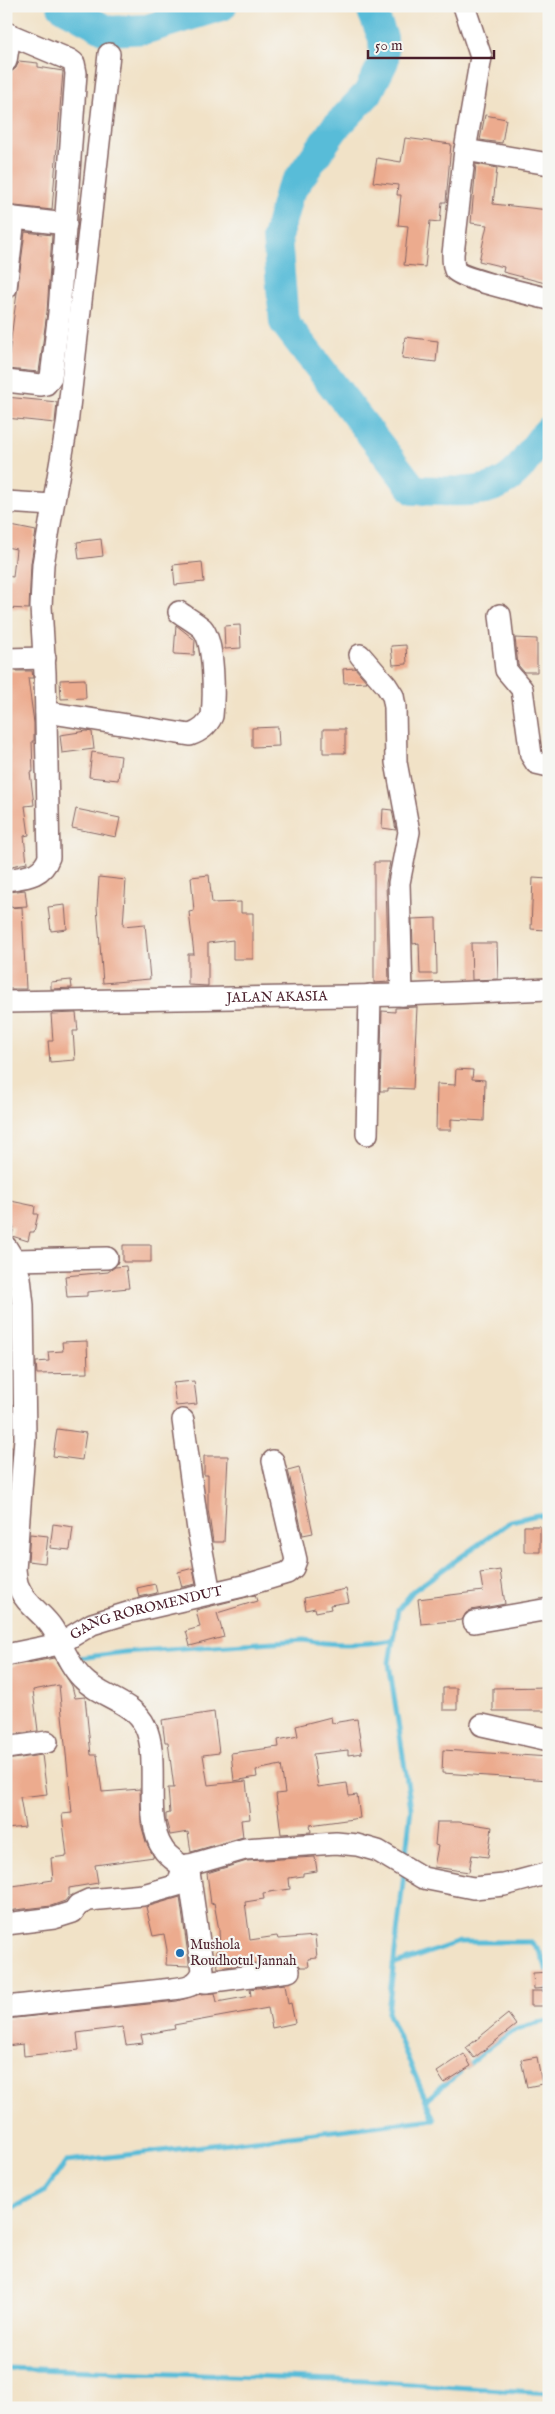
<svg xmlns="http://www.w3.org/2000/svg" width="555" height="2414" viewBox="0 0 555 2414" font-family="'IM FELL English',serif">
<rect width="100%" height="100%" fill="#f6f6f2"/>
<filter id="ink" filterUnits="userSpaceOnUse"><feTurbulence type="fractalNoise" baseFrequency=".02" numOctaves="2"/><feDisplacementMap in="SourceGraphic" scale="10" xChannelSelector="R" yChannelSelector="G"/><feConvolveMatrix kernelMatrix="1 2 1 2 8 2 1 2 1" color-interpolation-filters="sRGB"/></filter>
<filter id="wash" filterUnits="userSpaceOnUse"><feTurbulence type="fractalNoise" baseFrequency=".0096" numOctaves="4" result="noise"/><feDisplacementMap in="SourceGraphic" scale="20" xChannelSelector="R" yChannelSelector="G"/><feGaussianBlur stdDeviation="1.12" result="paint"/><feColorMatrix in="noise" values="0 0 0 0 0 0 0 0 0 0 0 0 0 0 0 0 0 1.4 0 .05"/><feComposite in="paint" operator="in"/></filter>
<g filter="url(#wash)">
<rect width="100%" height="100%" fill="#f1e2c7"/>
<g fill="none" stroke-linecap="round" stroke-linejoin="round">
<path stroke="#59bcd8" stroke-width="5" d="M75,1655L80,1658L124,1652L304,1640C335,1646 362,1645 393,1640
M405,1862L411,1808L389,1663L398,1610L413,1591L511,1521L537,1515L549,1517
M393,1965L459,1942H531C546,1955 548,1974 549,1992
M466,2067C496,2042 509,2026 549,2021
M426,2100L460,2072
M6,2212L45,2191L66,2162L434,2119L388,2012L404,1873
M6,2368L363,2381L549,2393"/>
<path stroke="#59bcd8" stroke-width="30" d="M62,6L108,31L147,29L222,6
M370,6L383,38L384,61L368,93L334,129L289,193L277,238L284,322L414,490C447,490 489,499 515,473C528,460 535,443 549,430"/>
</g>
<g id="blocks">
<path fill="#ecab8e" d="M19,61L38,63V67L63,71L52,210L6,205V111L11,72L16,68Z
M485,115L506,119L502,143L480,140Z
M405,138L451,144L446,202H442L440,222L430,221L425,267L404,265L408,226L398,225L401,195H397L398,185L373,182L377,158L401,162Z
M476,164L497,168L493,204L549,210V284L503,272L504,267L479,261L487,225L471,223Z
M25,232L52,235L47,312L39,372L7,369Z
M405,337L438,341L436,362L402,358Z
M6,397L57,402L55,423L6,418Z
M6,525L36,531L31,563L29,609L6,608V576L13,577L16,549L6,547Z
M101,539L103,556L79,559L77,542Z
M202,562L204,582L175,585L173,565Z
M176,625L195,640L194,655L174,654Z
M240,625L241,648L225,649L224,626Z
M515,638L537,639V672H524L518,665Z
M406,645L407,664L393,665L391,646Z
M355,668L367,682L344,683L343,669Z
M6,671H32L33,678H28L34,723V741H32L33,772H30L34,805L25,806L29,835L24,836L27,863L6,867V750H10L6,720Z
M85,679L86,698L61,699L60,680Z
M278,727L279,746L252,747V728Z
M323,729H345V753H323Z
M87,731L92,732L94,749L62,753L60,735Z
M92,752L121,756L118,780L89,777Z
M76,809L120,818L116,837L72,828Z
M383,809L392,810L396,830L382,828Z
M374,862H390L386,883L389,982L374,983Z
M209,875L212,903L241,902V913H253V959H233V940L208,943V986L188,985V954H194L189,912L194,911L191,877Z
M99,877L126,880L123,926L145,924L150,979L103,983L97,907Z
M533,878L548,879L546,930L531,929Z
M25,890L27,906L11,907L9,892Z
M65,905L67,929L51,931L48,907Z
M22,907L26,989H8L6,908Z
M436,918L437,974H420L419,943L413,944L412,919Z
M471,943H497L498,979L472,980Z
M71,980L72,988L51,989V982Z
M417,1007L413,1089L388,1088V1091H380L382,1011L395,1012V1008Z
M76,1013L78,1031H73L75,1060L50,1062L48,1041H53L51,1014Z
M456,1069L473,1070L472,1079L485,1080L484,1121L451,1119V1130H436L437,1084L455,1085Z
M6,1200L35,1206L34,1214H38L34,1232H30L28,1241L12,1236L14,1227L6,1225Z
M123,1245H151V1262H123Z
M126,1266L129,1288L87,1292V1296L67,1297L65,1276L108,1272L115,1267Z
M87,1341L88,1373L37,1374L36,1362L49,1361L48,1352L63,1351L62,1342Z
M194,1381L197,1404L176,1406L173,1383Z
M57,1429L86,1433L82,1460L53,1456Z
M6,1447H12L9,1487H6Z
M204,1456H228L224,1542H213L208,1509V1475H204Z
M299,1467L313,1533L303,1535L288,1470Z
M53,1524L73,1527L70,1550L50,1548Z
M524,1526H540V1552H524Z
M30,1534L48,1536L45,1563L28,1561Z
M193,1568L196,1584L182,1587L178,1572Z
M500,1570L505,1604L471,1610L466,1613L462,1620L421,1624L418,1599L483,1591L480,1573Z
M155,1584L157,1593L139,1597L137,1588Z
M346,1589L349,1602L330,1605L331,1609L316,1612L315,1608L306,1610L304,1598Z
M255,1595L257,1601L217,1613L224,1637L190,1646L186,1631L200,1627L196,1610Z
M54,1658L72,1686L75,1698L85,1697L91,1755H97L102,1792L140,1789L141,1824L146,1842L154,1857L95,1865L98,1883L69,1888V1896L65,1901L51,1906L6,1911V1887L53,1880L51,1858L67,1856L62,1814L72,1813L59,1685L33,1690L38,1731L6,1735V1667Z
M549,1687V1711H493V1688Z
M443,1688H457V1710H443Z
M214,1712L219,1753L203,1755L208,1785L246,1781L250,1819L241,1820L243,1837L191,1852L188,1832L170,1835L166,1820V1814L170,1813L168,1788H174L168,1742H165L162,1720Z
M331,1717L332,1723L357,1719L362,1753L348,1755V1750L313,1754L318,1787L347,1783L349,1796L357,1795L360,1818L310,1825L311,1832L281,1834L276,1794L285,1793L281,1765L256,1770L257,1777L234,1781L231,1753L279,1747L278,1740L298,1736L296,1726Z
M443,1750L549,1757V1780L442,1773Z
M42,1755L47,1794L20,1797L25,1827L6,1829V1760Z
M437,1822H459L492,1827L488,1857L472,1855L469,1872L434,1867L438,1846L435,1845Z
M315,1857L317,1871L303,1873V1876L289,1878L290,1889L263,1893L264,1899L245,1902L250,1940L277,1936L278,1939L315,1936L317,1958L308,1959L309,1967H301L294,1960L287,1959L218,1968L216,1951L220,1950L219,1930L214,1903L211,1904L207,1873L247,1861Z
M180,1897L189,1962V1966L166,1965L167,1950L164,1934L153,1936L146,1907Z
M549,1972V1988L534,1989L533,1973Z
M285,1984L288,2004L291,2003L295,2023L272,2028L268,2008L174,2025L175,2029L141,2035L143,2043L126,2045L123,2027L77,2033L79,2050L24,2056L23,2044L6,2046V2019L177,2001L200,1994L215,1993L217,2002L251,1996L250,1989Z
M531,1991H546V2006H531Z
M508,2014L516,2025L474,2058L466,2048Z
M464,2054L471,2066L444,2083L437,2072Z
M537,2057L542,2084L527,2087L521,2060Z"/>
</g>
</g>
<g filter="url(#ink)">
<use href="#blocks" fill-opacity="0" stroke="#846362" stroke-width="1"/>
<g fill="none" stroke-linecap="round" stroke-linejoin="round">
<defs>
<g id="minor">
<path d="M464,6L481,57L465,150L453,254C453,259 453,266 455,270C461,279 534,295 549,299"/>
<path d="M6,33L70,60L74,63L76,73L59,313L51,377L46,384L41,385L6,381"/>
<path d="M6,61L10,35"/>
<path d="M465,150L549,164"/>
<path d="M6,217L66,224"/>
<path d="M6,288L14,218"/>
<path d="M6,502L52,505"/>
<path d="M500,615L506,670L522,689L531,755L536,763L549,766"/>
<path d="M360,655L386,685L393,696L395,707L396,762L409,832L399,883L402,995"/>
<path d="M6,659L45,658"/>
<path d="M46,712L190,735C201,731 207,726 212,716C214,697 215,642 202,628C195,622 186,617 179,612"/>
<path d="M6,880C25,877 42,877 49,857L45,673L41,607L43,564L67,425L109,54"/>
<path id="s1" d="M6,1002L402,995L549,989"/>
<path d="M367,1134L370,995"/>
<path d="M6,1247L14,1260L20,1278L23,1305L25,1438L15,1570C16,1575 16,1583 19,1588C26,1605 44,1614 53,1629C62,1645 69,1665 82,1678C99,1697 133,1701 145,1726C161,1758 142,1819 163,1849C167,1856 177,1862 183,1867L245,1849L336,1843L357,1845L378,1851L423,1878L473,1888L504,1885L549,1873"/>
<path d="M14,1260L107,1258"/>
<path d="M183,1420L198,1530L210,1593"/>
<path d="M474,1622L549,1609"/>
<path id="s2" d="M6,1655L59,1644L92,1624L131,1612L243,1586L287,1573L293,1568L296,1560L273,1461"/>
<path d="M482,1725L549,1740"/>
<path d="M6,1748L47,1742"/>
<path d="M6,1924L54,1918L73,1912L78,1905L89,1900L143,1895L178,1885L183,1867"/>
<path d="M198,1981L206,1982L289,1971"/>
<path d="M6,2007L163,1990C178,1988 199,1989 203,1970L188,1865"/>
</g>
</defs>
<use href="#minor" stroke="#846362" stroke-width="24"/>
<use href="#minor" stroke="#fff" stroke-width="21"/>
</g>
</g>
<circle fill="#1f6fb2" stroke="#f6f6f2" stroke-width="2" cx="180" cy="1953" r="5"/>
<g text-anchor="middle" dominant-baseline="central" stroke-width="4.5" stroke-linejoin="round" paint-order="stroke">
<g font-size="14" fill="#4a1f2b" stroke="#f6f6f2">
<text stroke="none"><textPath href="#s1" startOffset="271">JALAN AKASIA</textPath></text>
<text stroke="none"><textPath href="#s2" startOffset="148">GANG ROROMENDUT</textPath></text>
</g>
<g font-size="14" fill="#4a1f2b" stroke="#f6f6f2" text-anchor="start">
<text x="190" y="1945">Mushola<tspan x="190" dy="16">Roudhotul Jannah</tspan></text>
</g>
</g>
<rect width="555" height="2414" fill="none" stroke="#f6f6f2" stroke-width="25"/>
<path d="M368 50v8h126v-8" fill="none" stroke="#4a1f2b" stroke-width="2.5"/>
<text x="375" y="50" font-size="15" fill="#4a1f2b" stroke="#f6f6f2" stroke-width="4" paint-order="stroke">50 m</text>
</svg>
